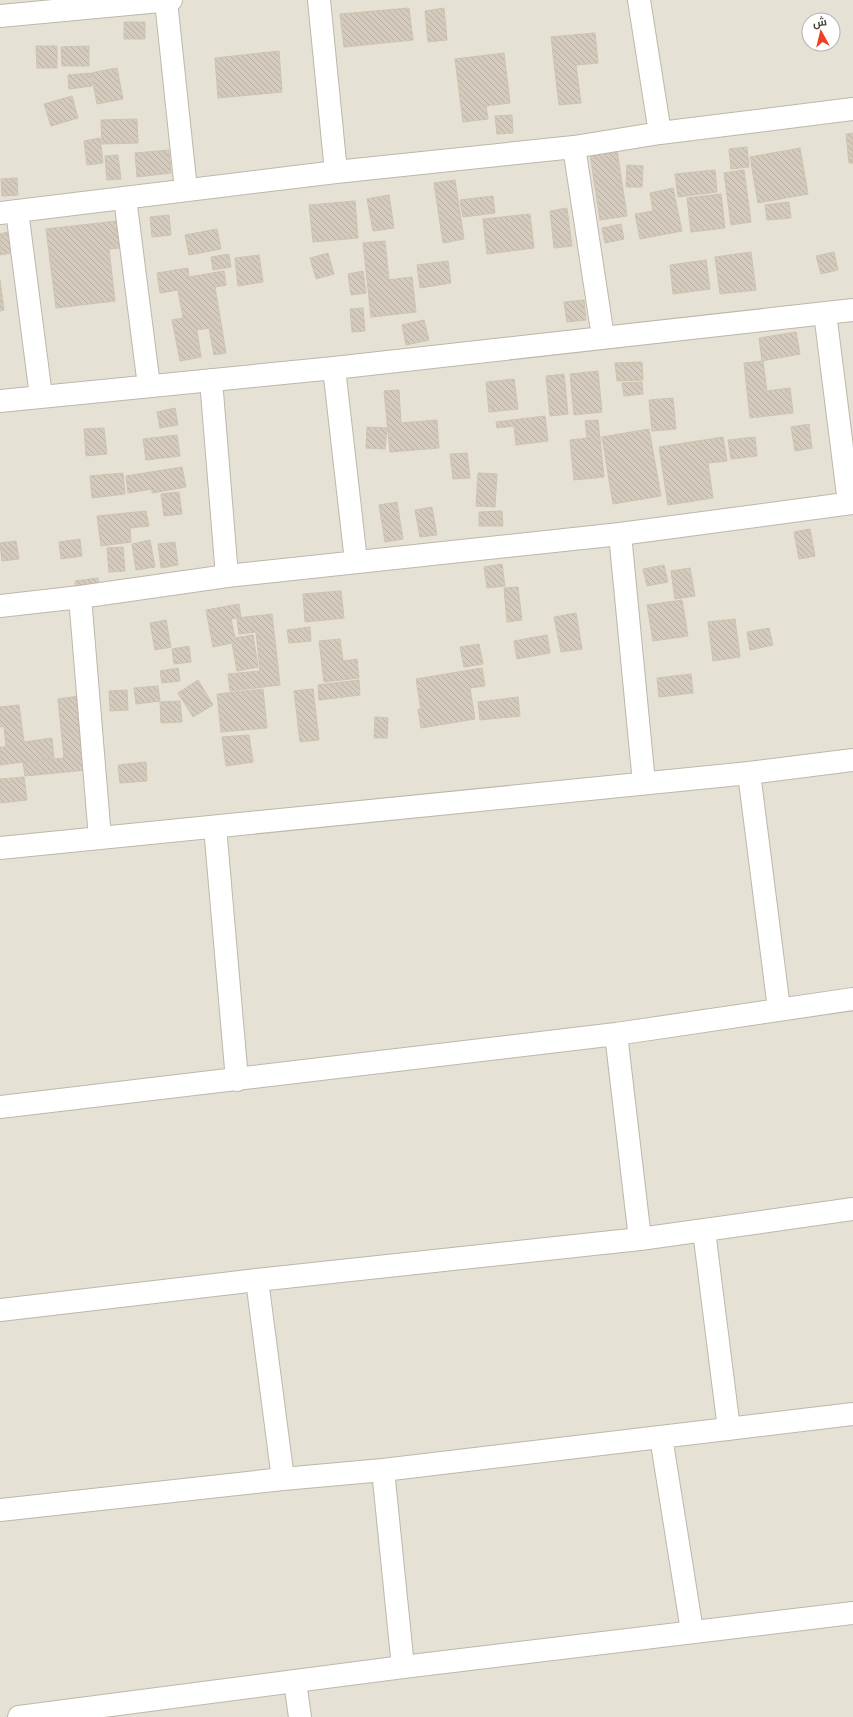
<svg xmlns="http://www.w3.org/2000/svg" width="853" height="1717" viewBox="0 0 853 1717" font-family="Roboto,Cairo,sans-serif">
<defs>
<pattern id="building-back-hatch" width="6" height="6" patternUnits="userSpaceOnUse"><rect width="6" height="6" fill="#d4cbbd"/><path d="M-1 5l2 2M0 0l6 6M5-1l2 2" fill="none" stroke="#b7afa3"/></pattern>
</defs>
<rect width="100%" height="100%" fill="#f3efe7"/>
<path fill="#e6e1d5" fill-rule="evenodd" d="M0,0H853V1717H0ZM809,20H833V44H809Z"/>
<path fill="url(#building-back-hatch)" stroke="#cec3b0" d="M409,8L413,40L344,47L340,14Z
M444,8L447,40L428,42L425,11Z
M124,22H145V39H124Z
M595,33L598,63L576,65L581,103L559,105L551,37Z
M36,46H57V68H37Z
M89,46V66H62L61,47Z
M279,51L282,92L218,98L215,58Z
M504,53L510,103L486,106L488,119L463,122L455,59Z
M117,68L123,99L97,104L91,73Z
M90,73L92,86L69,89L68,75Z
M72,96L78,118L51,126L44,104Z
M512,115L513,133L497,134L495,116Z
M137,119L138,143L102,144L101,120Z
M853,133V163H849L846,134Z
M100,138L103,163L87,165L84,141Z
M747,147L749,167L731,169L729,149Z
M800,148L808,194L758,203L750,157Z
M169,150L171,173L137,177L135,153Z
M617,150L627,216L600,220L590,154Z
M118,155L121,179L107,180L105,156Z
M627,165L643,166L642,187H626Z
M715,170L717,192L678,197L675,174Z
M744,170L751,222L731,225L724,173Z
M17,178L18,195L2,196L1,179Z
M455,180L464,239L443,243L434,183Z
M673,188L682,231L640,239L635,214L653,211L650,193Z
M721,194L725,228L691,232L687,198Z
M389,195L394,228L373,231L367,199Z
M493,196L495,213L463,217L460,200Z
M355,201L358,238L313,242L309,205Z
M789,202L791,218L767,220L765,205Z
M567,208L572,246L554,248L550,211Z
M530,214L534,248L487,254L483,219Z
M169,215L171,235L152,237L150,217Z
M117,221L120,248L109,249L115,301L56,308L46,229Z
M621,224L624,239L605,243L602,228Z
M217,229L221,249L189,255L185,235Z
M12,231L16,252L0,255V234Z
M385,241L389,280L412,277L416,312L371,317L363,243Z
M751,252L756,290L720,294L715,257Z
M834,252L838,270L821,274L816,256Z
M328,253L334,274L316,279L310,258Z
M229,254L231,267L213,270L211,257Z
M259,255L263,282L238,286L235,258Z
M706,260L710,289L673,294L670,265Z
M448,261L451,283L420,288L417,265Z
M188,268L189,277L224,271L226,285L215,287L226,353L214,355L209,328L197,330L201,357L180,361L172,320L183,318L178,290L160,293L157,273Z
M363,271L366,293L351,295L348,274Z
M0,280L4,310L0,311Z
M584,300L586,320L567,322L564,302Z
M363,308L365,331L352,332L350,309Z
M424,320L429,340L406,345L402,325Z
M796,332L800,354L762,361L759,338Z
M763,361L767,391L790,388L793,413L750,418L744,363Z
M642,362L643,380L617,381L615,363Z
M598,371L602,412L574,415L570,374Z
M564,374L568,414L550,416L546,376Z
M514,379L518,409L489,412L486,382Z
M642,382L643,394L624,396L622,383Z
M399,390L401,423L437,420L439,448L390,452L384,391Z
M673,398L676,429L652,431L649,400Z
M175,408L178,425L160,428L157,412Z
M545,416L548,441L516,445L514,426L497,428L496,422Z
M598,420L604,477L574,480L570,440L587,438L585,421Z
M809,424L812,448L795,451L791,427Z
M367,427L387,428L385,449L366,448Z
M104,428L107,454L86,456L84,429Z
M649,429L661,496L613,504L602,437Z
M177,435L180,456L146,460L143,439Z
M723,437L727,461L708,463L713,498L668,505L659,447Z
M755,437L757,456L731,459L728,440Z
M467,453L470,478L453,479L450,454Z
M182,467L186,487L152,493V489L128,493L126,476Z
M123,473L125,494L92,498L90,476Z
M478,473L497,474L495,507L476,506Z
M179,492L182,514L164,516L161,494Z
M397,502L403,539L385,542L379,505Z
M432,507L437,535L420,537L415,510Z
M146,511L149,526L130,528L131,542L101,546L97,516Z
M502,511L503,526H479V512Z
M810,529L815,556L799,559L794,532Z
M80,539L82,556L61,559L59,542Z
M150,540L155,567L136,570L132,544Z
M16,541L19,559L2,561L0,543Z
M175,542L178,565L161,568L158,544Z
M123,547L125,571L109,572L107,548Z
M502,564L505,586L487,588L484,567Z
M664,565L668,582L647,586L643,569Z
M690,568L695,596L675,599L671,571Z
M98,578L100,593L77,597L75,581Z
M518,587L522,620L507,622L504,588Z
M341,591L344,618L305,622L303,594Z
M682,600L688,636L653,641L647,605Z
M239,604L241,617L231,619L235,638L253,635L258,667L237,671L232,643L213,647L206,610Z
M576,613L582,649L561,652L554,617Z
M272,614L280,685L230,691L228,674L260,671L256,632L239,634L237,618Z
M735,619L740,657L713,661L708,622Z
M166,620L171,647L155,650L150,623Z
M310,627L311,641L289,643L287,630Z
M769,628L773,645L750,650L747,632Z
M547,635L550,653L517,659L514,641Z
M340,639L343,661L357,659L359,678L324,682L319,641Z
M479,644L483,664L464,667L460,647Z
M189,646L191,662L174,664L172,649Z
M178,668L180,681L162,683L160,671Z
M482,668L485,686L470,688L475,719L421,728L418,709H421L416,679Z
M691,674L693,693L659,697L657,678Z
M198,680L213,705L193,717L178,693Z
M359,680L360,695L319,700L318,685Z
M158,686L160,701L136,704L134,688Z
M263,689L267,728L221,732L217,694Z
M313,689L319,740L300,742L294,691Z
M127,690L128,710L110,711L109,691Z
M79,696L86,770L25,776L23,762L64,758L58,699Z
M518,697L520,716L480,720L478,702Z
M180,701L182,722L161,723L160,702Z
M19,705L24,742L52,738L54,758L0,765V747H6L4,726L0,727V707Z
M375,717L388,718L387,738H374Z
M249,735L253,762L226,766L222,737Z
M146,762L147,781L120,783L118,765Z
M24,777L27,800L0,803V779Z"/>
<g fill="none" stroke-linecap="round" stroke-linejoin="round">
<defs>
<path id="minor" d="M319,0L336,172
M639,0L660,133
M166,1L186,190
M0,16L171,0
M574,147L603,337
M125,198L149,386
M17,211L41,396
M0,213L336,172L574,147L660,133L853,109
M825,313L849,503
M334,368L356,561
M211,380L227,576
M0,401L334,368L853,310
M620,534L644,783
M80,597L100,838
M0,606L80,597L227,576L620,534L853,503
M749,773L779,1009
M215,827L237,1080
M0,848L749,773L853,760
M616,1034L640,1239
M0,1107L616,1034L853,999
M704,1231L729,1429
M257,1280L283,1479
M0,1310L257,1280L640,1239L853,1209
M661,1437L692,1631
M383,1470L403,1667
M0,1510L283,1479L383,1470L853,1414
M295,1682L300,1717
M19,1717L403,1667L853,1613"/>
</defs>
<use href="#minor" stroke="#beb7aa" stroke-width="24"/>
<use href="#minor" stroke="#fff" stroke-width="22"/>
</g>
<g transform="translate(821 32) rotate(352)"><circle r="19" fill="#ffffff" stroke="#b5b2af"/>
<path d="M0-3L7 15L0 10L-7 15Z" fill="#ef4121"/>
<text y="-6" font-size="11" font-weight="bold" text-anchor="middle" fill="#453f36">ش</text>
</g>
</svg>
